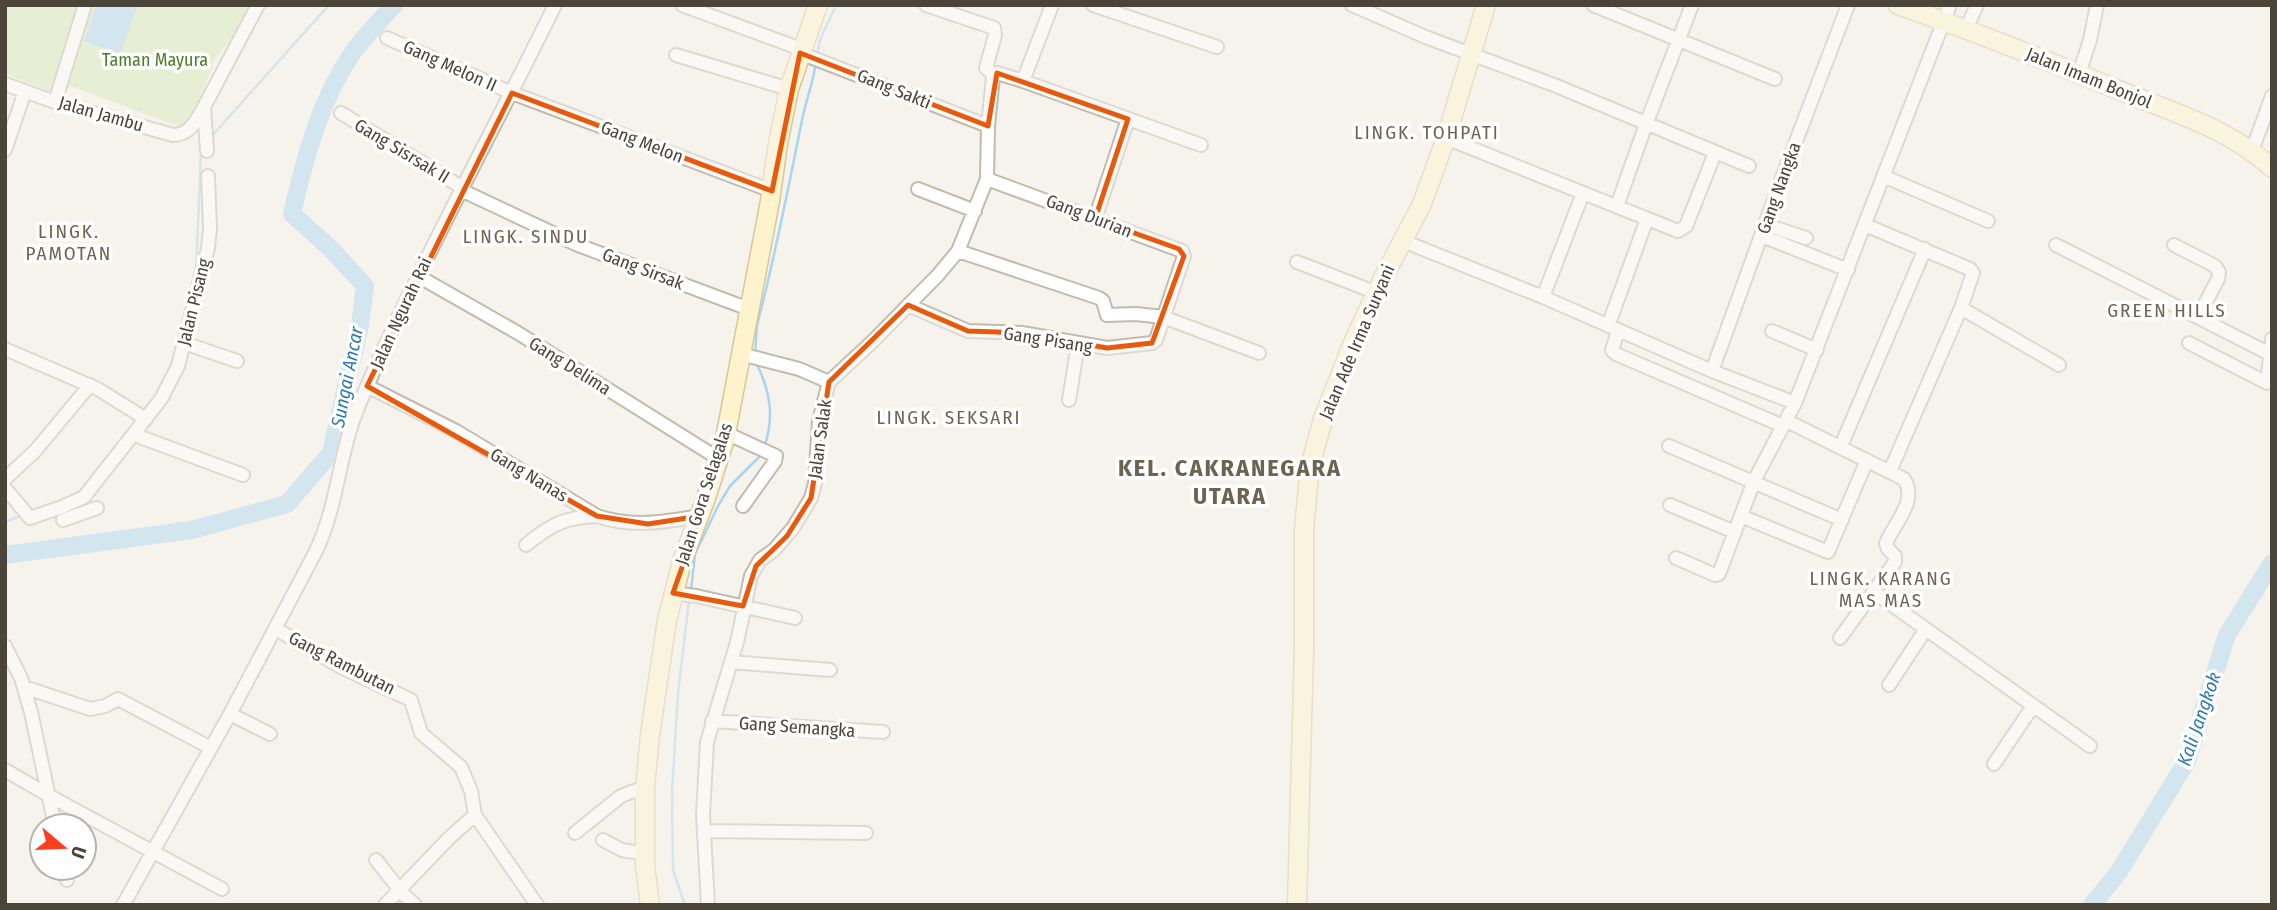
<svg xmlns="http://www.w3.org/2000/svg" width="2277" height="910" viewBox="0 0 2277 910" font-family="'Fira Sans Condensed',sans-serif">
<rect width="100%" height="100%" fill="#f6f3ec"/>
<path fill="#d2eab5" d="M5,5H255L247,20L215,59L193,118L178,126L65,84L60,95L5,74Z"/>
<path fill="#a9d4f2" d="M97,5H138L120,54L84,41Z"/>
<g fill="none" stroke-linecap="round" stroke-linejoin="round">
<path stroke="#a9d4f2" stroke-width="2.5" d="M817,56L820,40L836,5
M210,138L329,5
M196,272L201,152
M755,354L757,325C775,258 788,189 802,120C806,101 813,82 816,63
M756,363C770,389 775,419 764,447
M5,522L23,515
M691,590L695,554L718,506L730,486L762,454
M685,905L673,870L672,792L678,693L689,600"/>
<path stroke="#a9d4f2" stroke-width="18" d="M5,555L192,530L287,504L331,453L360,325L365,286L329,247L292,214C305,158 319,103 351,55C364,37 379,21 394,5
M2092,905L2118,873L2187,761L2227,635L2272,563"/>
<defs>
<path id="street" d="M682,5L801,49
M926,5L994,28L995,35L986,68L994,75
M1093,5L1217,47
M1352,5L1428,38L1554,85L1749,166
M1593,5L1775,79
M1966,29L1977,5
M387,38L512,93L772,191
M800,53L988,126
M676,55L789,89
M2079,74L2090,40L2097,5
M1023,81L1201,145
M5,84L55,102L173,135C190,135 196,121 204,107L258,5
M55,102L84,8
M204,107L207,151
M341,113L463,188
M1446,138L1678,231L1686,226L1715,153
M5,150L25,91
M2252,151L2272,96
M1883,176L1988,221
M918,189L975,211
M461,190L578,245L749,309
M1617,206L1646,124L1692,5
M1095,219L1128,119
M1766,225L1806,238
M1865,225L1970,269L1973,273L1961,308L1890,471
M1762,236L1848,270
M1403,241L1543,297L1712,371L1795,403
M2056,245L2270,354
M2174,245L2215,266L2219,272L2218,279L2198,317
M958,251L1099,298L1103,301L1107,315L1136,314L1163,317L1259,353
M1297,262L1377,293
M418,276L518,333L719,459
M1543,297L1583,193
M908,305L968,331L1022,333L1107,348L1152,343L1156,340L1184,256L1182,251L987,179
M1961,308L2059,365
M1608,326L1647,219
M1618,331L1612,350L1616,354L1783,426
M1772,331L1817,350
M184,343L237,361
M2189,343L2267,383L2272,339
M5,349L98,389L146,419
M741,354L799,369L829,382
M1712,371L1779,186L1848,5
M367,386L456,431L597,516C632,528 664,522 700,516
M1069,400L1078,344
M1787,421L1904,479C1918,501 1895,522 1886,543L1888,549L1895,556V562L1840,638
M139,427L138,433L140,437L243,475
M726,433L776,456L775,461L743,506
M1669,446L1842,520
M1841,446L1925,249
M5,479L35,451L90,385
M5,488L30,518L62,507L84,497L161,399L178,366L208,248L210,228L208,176
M1670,505L1735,532
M1741,516L1828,552L1867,460
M63,520L97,508
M526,545C550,525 565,517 597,516
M1676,558L1715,575L1719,574L1754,481L1795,403L1950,5
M1874,592L2090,746
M673,593L696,596L795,618
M276,629L341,667L411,700L421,733L461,767L471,791L475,815L537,905
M5,646L21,678L31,712L55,826
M731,662L830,670
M1889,685L1926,629
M24,687L90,709L105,706L118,699L211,748
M230,714L270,734
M712,721L883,732
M1994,764L2033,706
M5,770L55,799L222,889
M704,831L866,833
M575,833L621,796L645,787
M603,840L622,850L645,854
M376,860L403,894L415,905
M64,868L67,880
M123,905L230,714L316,551C338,505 339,452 359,405C417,268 490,138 555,5
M385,905L449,838L475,815
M708,905L703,815L707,742L737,642L751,576L760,560L774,550L793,528L811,498L815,483L819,421L829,382L872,342L938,275L958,251L987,179L988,126L993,77L997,73L1023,81L1052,5"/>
<path id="secondary" d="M1898,5C1970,30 2041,58 2111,87C2166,110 2228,127 2272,168
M650,905L645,866V787L650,735L667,620L683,558L705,501L725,439L770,201L778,144L789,89L818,5
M1297,905L1304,649V529L1310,467L1323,419L1352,345L1383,278L1422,204L1446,138L1486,5"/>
</defs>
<use href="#street" stroke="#c2bbae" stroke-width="16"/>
<use href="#secondary" stroke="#d6c79b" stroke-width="21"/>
<use href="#street" stroke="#fff" stroke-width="12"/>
<use href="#secondary" stroke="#fff3cd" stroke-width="18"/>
</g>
<path d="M0 0H2277V910H0ZM800,53L988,126L997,73L1128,119L1095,219L1179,249L1184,256L1152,343L1107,348L1022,333L968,331L908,305L829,382L811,498L787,536L756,566L743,606L673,593L700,516L648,524L597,516L367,386L512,93L772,191Z" fill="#f6f3ec" fill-opacity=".55" fill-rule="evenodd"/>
<path fill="none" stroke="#e8590c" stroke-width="5" stroke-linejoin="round" d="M800,53L988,126L997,73L1128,119L1095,219L1179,249L1184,256L1152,343L1107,348L1022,333L968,331L908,305L829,382L811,498L787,536L756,566L743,606L673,593L700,516L648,524L597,516L367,386L512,93L772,191Z"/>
<g text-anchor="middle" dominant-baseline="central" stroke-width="7" stroke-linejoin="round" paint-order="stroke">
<g font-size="18" fill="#4a7f2a" stroke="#fff">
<text x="155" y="60">Taman Mayura</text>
</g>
<g font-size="18" fill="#4b4439" stroke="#fff">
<text transform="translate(450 66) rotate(24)">Gang Melon II</text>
<text transform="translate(2089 78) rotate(22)">Jalan Imam Bonjol</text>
<text transform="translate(894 89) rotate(22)">Gang Sakti</text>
<text transform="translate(101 114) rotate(16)">Jalan Jambu</text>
<text transform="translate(642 142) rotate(21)">Gang Melon</text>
<text transform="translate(402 151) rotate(31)">Gang Sisrsak II</text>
<text transform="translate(1779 188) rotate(-70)">Gang Nangka</text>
<text transform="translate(1089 216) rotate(21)">Gang Durian</text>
<text transform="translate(643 269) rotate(21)">Gang Sirsak</text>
<text transform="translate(194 302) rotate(-76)">Jalan Pisang</text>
<text transform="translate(401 313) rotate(-65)">Jalan Ngurah Rai</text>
<text transform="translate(1048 340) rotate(9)">Gang Pisang</text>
<text transform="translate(1357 342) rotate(-67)">Jalan Ade Irma Suryani</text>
<text transform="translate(570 366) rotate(32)">Gang Delima</text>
<text transform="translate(820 439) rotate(-82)">Jalan Salak</text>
<text transform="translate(529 475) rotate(31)">Gang Nanas</text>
<text transform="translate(704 494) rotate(-72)">Jalan Gora Selagalas</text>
<text transform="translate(342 663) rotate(27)">Gang Rambutan</text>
<text transform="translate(797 727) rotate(4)">Gang Semangka</text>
</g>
<g font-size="19" letter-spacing="2" fill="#6e6250" stroke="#fff">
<text x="1427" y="132">LINGK. TOHPATI</text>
<text x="69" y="231">LINGK.<tspan x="69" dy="22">PAMOTAN</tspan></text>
<text x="526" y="236">LINGK. SINDU</text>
<text x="2167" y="310">GREEN HILLS</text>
<text x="949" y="417">LINGK. SEKSARI</text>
<text x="1881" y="578">LINGK. KARANG<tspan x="1881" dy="22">MAS MAS</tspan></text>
</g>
<g font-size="19" font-style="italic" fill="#2e7ab2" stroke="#fff">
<text transform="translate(347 377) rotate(-79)">Sungai Ancar</text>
<text transform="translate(2199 719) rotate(-71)">Kali Jangkok</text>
</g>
<g font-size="24" font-weight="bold" letter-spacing="2" fill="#6e6250" stroke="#fff">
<text x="1230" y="468">KEL. CAKRANEGARA<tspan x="1230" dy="28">UTARA</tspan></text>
</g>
</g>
<rect width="2277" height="910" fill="none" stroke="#4b4439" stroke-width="14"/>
<g transform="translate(63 847) rotate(109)"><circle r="33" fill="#ffffff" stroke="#b7b4b0" stroke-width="2"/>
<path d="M0-5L12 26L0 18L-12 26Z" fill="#fc3f1d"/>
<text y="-10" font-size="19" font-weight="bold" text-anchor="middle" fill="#4b4439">U</text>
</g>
</svg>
